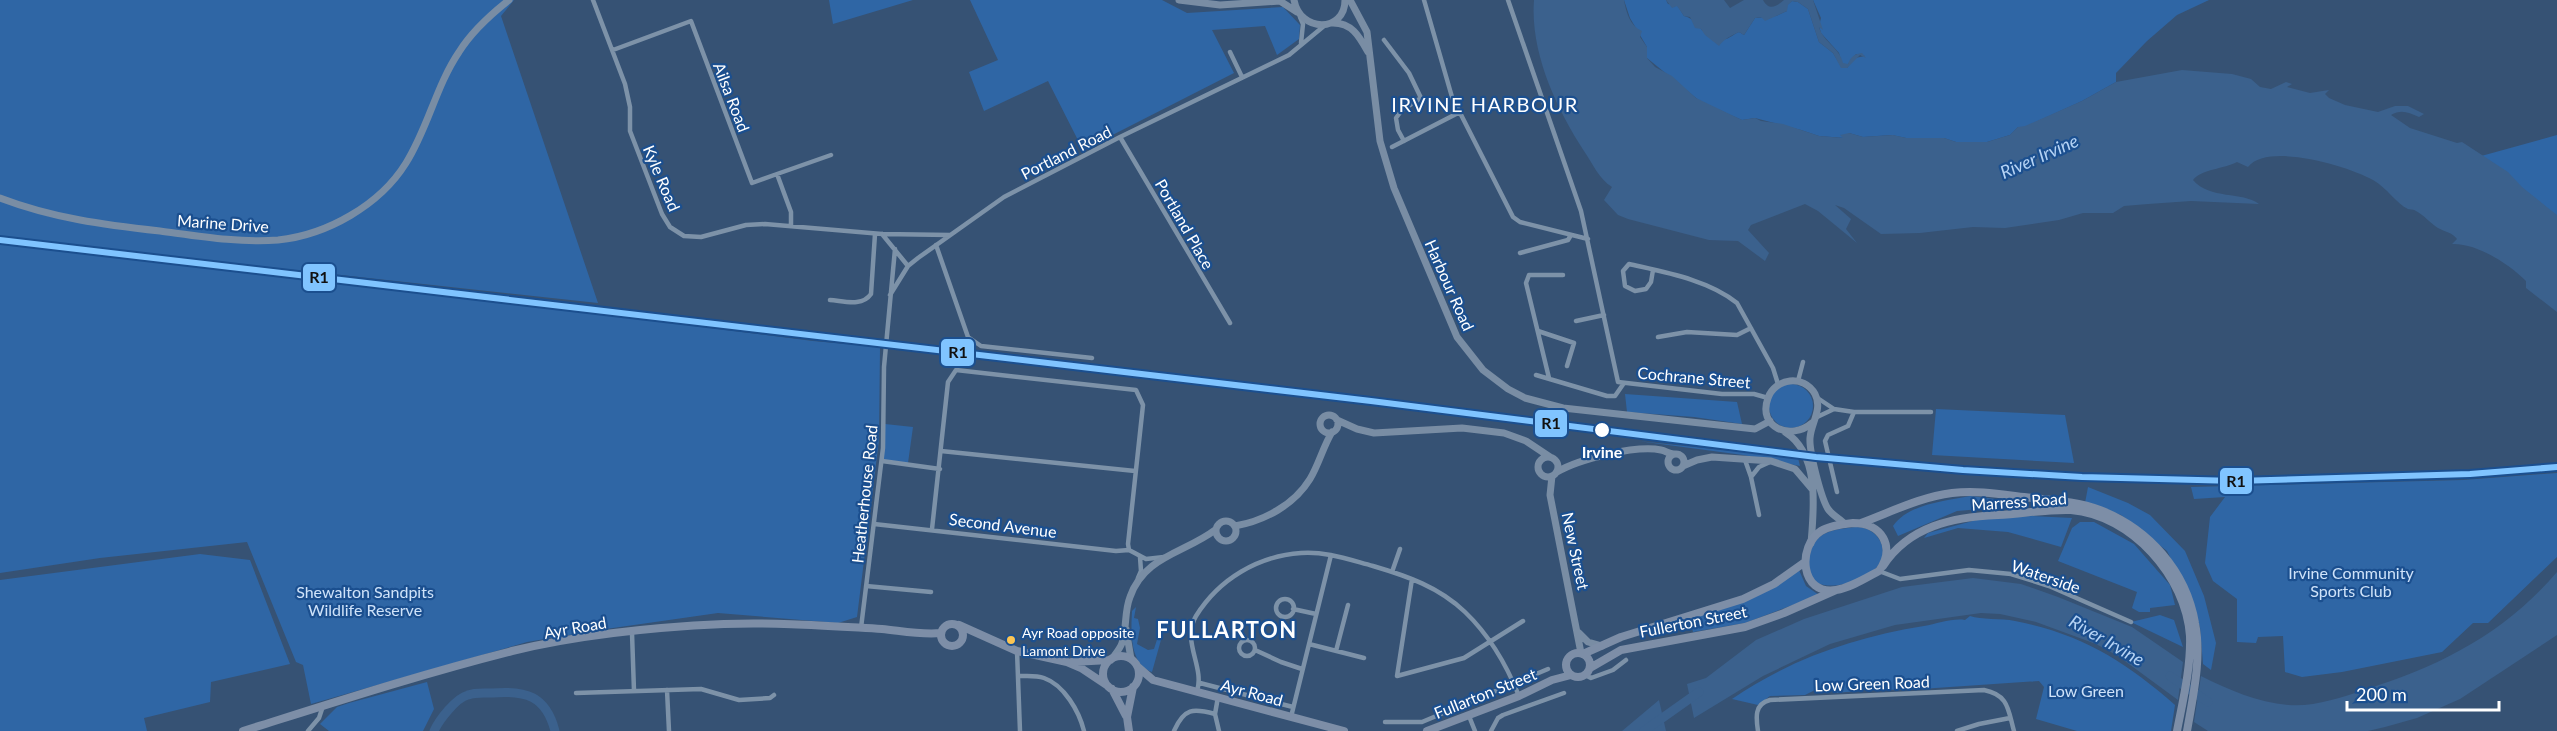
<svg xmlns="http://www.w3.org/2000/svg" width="2557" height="731" viewBox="0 0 2557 731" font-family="Lato,sans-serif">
<rect width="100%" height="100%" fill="#365274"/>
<path fill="#2f66a5" d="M0,0H514L501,16L598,303L0,238Z
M829,0H913L833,24Z
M970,0H1162L1187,13L1283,7L1300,25L1299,39L1277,55L1265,26L1212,30L1234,73L1083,150L1048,81L984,111L969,72L998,60Z
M1624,0H1666L1668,4L1677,5L1684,16C1701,20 1705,46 1726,39C1730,38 1734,34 1739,32L1744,35L1755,18L1776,16L1787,11V5L1792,1L1798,2L1808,9L1819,42L1833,53L1842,68H1847L1855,58L1865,56L1856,54L1848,64H1842L1839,53L1821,33L1819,26L1821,18L1813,0H2209L2177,15L2147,41L2116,73V82L2082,101L2025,127H2018L2010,135L1987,142H1956L1944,138H1906L1892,135L1863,137L1849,133L1845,138L1819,136L1801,130L1755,118L1742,120L1701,102L1647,58V47L1630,18Z
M2557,135V227L2474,158Z
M0,244L430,293L813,341L880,347L879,440L857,617L838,623L718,613L599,630L527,642L311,704L303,665L296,662L247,542L100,558L0,573Z
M1769 406a22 22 0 1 1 44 0a22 22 0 1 1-44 0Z
M1625,394L1737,402L1742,424L1694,417L1627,412Z
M1936,409L2065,415L2074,463L1932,455Z
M885,424L913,427L908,463L883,460Z
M1638,441L1798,458L1800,466L1743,455Z
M2557,473V557L2488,623H2473L2442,652L2342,672L2302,677L2285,672L2283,636L2258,637L2256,643L2237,642V599L2213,581L2205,563L2210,517L2225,497L2194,499L2191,487L2463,480Z
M2088,487L2128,503L2150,515L2185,551L2204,596L2216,643L2211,670L2203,664L2200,627L2191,598L2167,551L2121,515L2085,503Z
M1970,496L2013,501L2016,506L1957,511L1898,536L1893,526C1908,504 1945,501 1970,496Z
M2032,516L2072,518L2061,547L2008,532L1958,528L1924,538L1928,533L1980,519Z
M2080,522H2094L2134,544L2170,585L2175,605L2150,608V612H2139L2132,608L2137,592L2058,561L2072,528Z
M1856,527C1878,527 1892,551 1876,568C1865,581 1822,595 1810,577C1806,569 1808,562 1810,554C1816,530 1834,530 1856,527Z
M200,554L250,560L290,664L211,682L210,702L144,718L147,731H0V580Z
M1799,570L1806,586L1819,595L1745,623L1693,632L1689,616C1735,607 1760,597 1799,570Z
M1136,607L1134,618L1138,619L1140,628L1137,644L1148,650L1154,649L1162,624L1166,622L1152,672C1129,664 1131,631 1132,611Z
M2160,615L2174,620L2183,647L2131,622Z
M1970,616C1981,620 2001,618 2015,621C2081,634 2125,661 2175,705L2171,731H2077L2036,719L2044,687L2039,681L1921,689L1914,684L1912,689L1886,690L1880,685H1866L1860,691L1834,693L1827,688H1819L1805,695L1770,696L1758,705L1732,699C1790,659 1855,637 1924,626C1937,624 1952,618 1965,620Z
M427,682L434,709L423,731H329L320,724L337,707L349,703Z"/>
<path fill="#3b618d" d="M1534,0H1624C1626,12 1630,26 1642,31L1640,37L1647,47V58L1655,67L1672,76L1696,98L1742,120L1755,118L1761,121L1783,124L1819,136L1843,138L1840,135L1849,133L1863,137L1893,135L1906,138H1944L1956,142H1987L2010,135L2018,127L2025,126L2082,101L2116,82L2182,70L2232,74L2251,79L2260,87L2271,89L2286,82L2292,84L2287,87L2310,93L2329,90L2325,94L2329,98L2345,105L2378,112L2395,106H2408L2424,114L2419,117C2408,112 2401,109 2391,115L2410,128L2457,143L2462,142L2508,172L2522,187L2557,215V312L2526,288V281C2509,264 2477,243 2452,244L2457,239C2452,232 2445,232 2438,228C2430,223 2424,215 2416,211C2414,209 2410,210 2408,209C2397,204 2387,188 2373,180C2348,166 2268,142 2248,167L2237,162C2224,169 2202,169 2193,180C2210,200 2242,191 2259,204L2191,201L2148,204L2124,206L2113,213H2083L2059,220L2005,228L1973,227L1920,233L1881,234L1844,208L1835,205L1851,219L1846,229L1857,243L1818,211L1805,204L1751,225L1748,230L1769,253L1765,261L1738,241L1709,240L1628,219L1618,215L1604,200L1612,187C1599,179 1593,164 1584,151C1556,108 1530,52 1534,0Z
M1666,0H1724L1730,8L1744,0H1763C1769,11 1776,7 1784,0H1813L1823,30L1819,27C1823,42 1840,48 1843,63L1848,64C1851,56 1855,54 1862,53L1866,58L1860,55L1847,68H1841L1833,53L1819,42L1808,9L1798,2L1792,1L1788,5L1787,11L1765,21L1761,17L1755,18L1744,35L1739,32C1732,35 1724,39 1719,46L1705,35L1701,29L1695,28L1690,17L1684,16L1677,6L1672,8Z
M2557,572V635L2460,699L2417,718L2385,727L2368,731H2208L2194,722L2201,676C2229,690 2257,702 2288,705C2314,707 2340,698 2364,690C2440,666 2504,634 2557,572Z
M1973,578L2021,584L2058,597L2132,627L2183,662L2178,700L2118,656L2096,644L2036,622L2000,614L1981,613L1895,625L1830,644L1763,676L1694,718L1687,684L1706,678L1756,640L1804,619L1902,587Z
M1659,700L1666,731H1622Z"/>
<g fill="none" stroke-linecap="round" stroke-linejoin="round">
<path stroke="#3b618d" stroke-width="9" d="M2170,676L2208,702
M434,731C439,720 456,698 468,695C475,692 485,693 492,693C526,690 546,696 555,731
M1644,731L1699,692"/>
<path stroke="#7d92a8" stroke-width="4.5" d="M593,0L625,84L630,107V131L662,214L670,227L684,236L701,237L746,225L765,224L882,234L950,235
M1424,0L1452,97L1513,217L1520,222L1588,239
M1508,0L1581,211L1618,382L1722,394H1754L1768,398
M1300,17L1303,24L1301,43
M1384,40L1409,73L1421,98L1402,110L1396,118L1398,130L1404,141
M613,50L691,21L752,183L777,174L791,212V226
M1230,52L1242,77
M1120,137L1230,323
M1392,147L1460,112
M777,174L831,155
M882,234L908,266
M936,245L968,337L981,346L1092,358
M1520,253L1568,240L1571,235
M1653,270L1651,282L1646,289L1635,291L1625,286L1623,271L1629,264C1664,272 1709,280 1737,303L1773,368L1778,384
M890,295L908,266L918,258L1004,197L1120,137L1289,55L1324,26
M830,300C844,301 862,307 871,294L875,234
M1576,321L1604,315
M1538,331L1574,343L1567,366
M1658,337L1687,332L1737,335L1751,328
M1536,375L1607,396H1615L1624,383
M1549,378L1526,283L1529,275H1563
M1798,381L1803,362
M1816,397L1834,409L1854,412H1931
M1815,418L1834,409
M941,451L1135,471
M1745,460L1751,477
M882,461L940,469
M1837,492L1825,441L1828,435L1848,426L1854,412
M1759,515L1751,477L1759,467L1770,462
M874,524L1116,551L1129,550
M932,529L948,382L956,370L1136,390L1143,405L1128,544L1129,550L1146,559L1164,557
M1879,571L1900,579L1969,570L2011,574L2049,586L2131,622
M1392,572L1400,549
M1138,578L1141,571L1140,557
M1412,579L1397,676L1464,658L1523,621
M866,586L931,592
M1276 608a9 9 0 1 1 18 0a9 9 0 1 1-18 0Z
M1293,609L1316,614
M861,628L883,448L884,367L895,249
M632,633L634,691
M1239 648a8 8 0 1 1 16 0a8 8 0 1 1-16 0Z
M1309,644L1364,658
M1255,650L1281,662L1302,669
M1017,651L1020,731
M1336,651L1348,605
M1585,675L1591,678L1613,670L1626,660
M1019,676C1027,676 1036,675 1044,678C1064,685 1079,711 1084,731
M1200,683L1293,707
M667,690L669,731
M1197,691C1205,667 1181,641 1196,616C1219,579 1258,556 1301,553C1325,551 1350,560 1373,566C1407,576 1439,587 1465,612C1489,635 1507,666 1519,696
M576,693L701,689L739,700L770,698L774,695
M1218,697L1215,714L1219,731
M1469,716L1475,731
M1291,717L1331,555
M1385,722H1422L1548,669
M308,731L319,718L323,706
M1174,731C1184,708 1193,708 1215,714
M1491,731L1498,718L1503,715L1564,693
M1758,731C1756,718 1754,704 1770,700L1984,690C2009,695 2008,710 2014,731
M1957,731L1979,724L2010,718"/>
<path stroke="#798da4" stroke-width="7" d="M1179,0L1220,5L1280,1L1297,12
M1294,0C1300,33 1345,33 1345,0
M1350,0L1367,32L1380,141L1394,188L1457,337L1483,370L1508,389L1525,398L1563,408L1755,429L1770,421
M1333,23C1352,23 1359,36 1368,52
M0,198C52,218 105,225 160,231C198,236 239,243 278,240C327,235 380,205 406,163C428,128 436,86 459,52C472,31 490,15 509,0
M1320 424a9 9 0 1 1 18 0a9 9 0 1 1-18 0Z
M1337,420L1357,429L1374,433L1462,428L1504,433L1526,441L1550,457
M1812,423C1791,441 1757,428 1768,398C1775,378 1804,374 1815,394C1823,409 1811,423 1810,438C1809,451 1821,498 1828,509C1832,515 1840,519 1845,524
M1785,432C1820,454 1814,508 1811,543
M1668 462a8 8 0 1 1 16 0a8 8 0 1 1-16 0Z
M1538 467a10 10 0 1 1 20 0a10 10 0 1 1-20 0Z
M1683,466L1697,460L1712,457L1771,461L1795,469L1812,489
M1557,472C1579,459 1636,445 1661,450C1666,451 1669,454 1674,454
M1552,476L1550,495L1581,653
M1216 531a10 10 0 1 1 20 0a10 10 0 1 1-20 0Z
M1235,526C1264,521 1294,505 1310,479C1319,464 1323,447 1332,432
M1126,629L1131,659
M1579,633L1588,642L1602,646
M1112,659C1115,654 1120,649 1122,643C1127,629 1124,612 1130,597C1144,556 1185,553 1215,530"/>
<path stroke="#7d8ea7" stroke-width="8" d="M1853,523C1882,523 1896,547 1879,571C1866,578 1850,588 1836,590C1800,596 1797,546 1821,531C1829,526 1843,524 1853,523Z
M1861,523C1891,512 1920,497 1952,493C1976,490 2000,494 2024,497C2049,500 2076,501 2100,510C2149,529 2186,571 2195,623C2202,658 2193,696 2187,731
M1883,566C1909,526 1953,517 1998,515C2022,514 2047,509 2071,510C2132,515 2186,577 2190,636C2191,667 2183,700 2177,731
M941 635a11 11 0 1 1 22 0a11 11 0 1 1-22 0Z
M959,625L1017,651L1067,662L1081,668L1108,686
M1566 665a12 12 0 1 1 24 0a12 12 0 1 1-24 0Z
M1583,654L1621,637L1743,599L1774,584L1805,562
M1103 674a18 18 0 1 1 36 0a18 18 0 1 1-36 0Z
M1072,662L1110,660
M1138,667L1153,680L1344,731
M1590,668L1621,650L1745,627L1784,613L1836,590
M1112,689L1126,716
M243,731C332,703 421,674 512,651C578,635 656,627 724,624C777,622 829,626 882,629C902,631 921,635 941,633
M1129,731L1127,717L1133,687
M1427,731L1519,696L1552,680L1571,675"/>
<defs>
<path id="rail-1" d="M0,240L1371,401L1816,457L1963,470L2082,477L2236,481L2470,474L2557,467"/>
</defs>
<use href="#rail-1" stroke="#1b4f8f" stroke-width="10"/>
<use href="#rail-1" stroke="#80c4ff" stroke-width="6"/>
</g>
<circle fill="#fff" stroke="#1b4f8f" stroke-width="2" cx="1602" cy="430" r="8"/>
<circle fill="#fcc553" stroke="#1b4f8f" stroke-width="2" cx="1011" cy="640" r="5"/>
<g text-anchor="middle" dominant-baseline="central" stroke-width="4.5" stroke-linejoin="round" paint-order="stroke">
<g font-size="14" fill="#fff" stroke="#1b4f8f" text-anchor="start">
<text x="1022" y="632">Ayr Road opposite<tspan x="1022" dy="18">Lamont Drive</tspan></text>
</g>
<g font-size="16" fill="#fff" stroke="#1b4f8f">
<text transform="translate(732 97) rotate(69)">Ailsa Road</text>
<text transform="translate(1066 152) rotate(-27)">Portland Road</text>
<text transform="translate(662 178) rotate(67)">Kyle Road</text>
<text transform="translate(223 223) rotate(4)">Marine Drive</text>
<text transform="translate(1185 224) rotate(60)">Portland Place</text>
<text transform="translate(1450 285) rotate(66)">Harbour Road</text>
<text transform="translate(1694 377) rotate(5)">Cochrane Street</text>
<text transform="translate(864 494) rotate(-84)">Heatherhouse Road</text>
<text transform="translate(2019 501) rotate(-4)">Marress Road</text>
<text transform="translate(1003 525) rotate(7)">Second Avenue</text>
<text transform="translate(1576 551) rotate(78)">New Street</text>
<text transform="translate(2046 576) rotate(19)">Waterside</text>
<text transform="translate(1693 621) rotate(-11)">Fullerton Street</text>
<text transform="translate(575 627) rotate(-10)">Ayr Road</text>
<text transform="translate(1872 683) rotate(-2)">Low Green Road</text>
<text transform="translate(1252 692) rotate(15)">Ayr Road</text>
<text transform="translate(1485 693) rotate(-22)">Fullarton Street</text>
</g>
<g font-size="16" font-weight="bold" fill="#fff" stroke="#1b4f8f">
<text x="1602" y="451">Irvine</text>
</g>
<g font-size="16" fill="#cfe3fa" stroke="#1b4f8f">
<text x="2351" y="572">Irvine Community<tspan x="2351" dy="18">Sports Club</tspan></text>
<text x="365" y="591">Shewalton Sandpits<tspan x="365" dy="18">Wildlife Reserve</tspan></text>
<text x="2086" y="690">Low Green</text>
</g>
<g font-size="18" font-style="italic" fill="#b5d3f5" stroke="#1b4f8f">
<text transform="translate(2039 156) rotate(-24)">River Irvine</text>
<text transform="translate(2107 640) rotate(30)">River Irvine</text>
</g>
<g font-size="20" letter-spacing="1.5" fill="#fff" stroke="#1b4f8f">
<text x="1485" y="104">IRVINE HARBOUR</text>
</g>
<g font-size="22" font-weight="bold" letter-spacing="1.5" fill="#fff" stroke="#1b4f8f">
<text x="1227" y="629">FULLARTON</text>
</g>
</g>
<g stroke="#1b4f8f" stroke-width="2">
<rect x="302" y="263" width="34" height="29" rx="6" fill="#80c4ff"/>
<rect x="940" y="338" width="35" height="29" rx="6" fill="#80c4ff"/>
<rect x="1534" y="409" width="34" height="29" rx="6" fill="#80c4ff"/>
<rect x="2219" y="467" width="34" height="28" rx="6" fill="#80c4ff"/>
</g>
<g font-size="16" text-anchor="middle" font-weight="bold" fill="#111">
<text x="319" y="283">R1</text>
<text x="958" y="358">R1</text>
<text x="1551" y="429">R1</text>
<text x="2236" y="487">R1</text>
</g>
<path d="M2347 701v9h152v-9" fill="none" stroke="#ffffff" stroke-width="3"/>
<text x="2356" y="701" font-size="18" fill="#ffffff" stroke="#1b4f8f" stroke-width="4.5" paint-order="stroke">200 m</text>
</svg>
